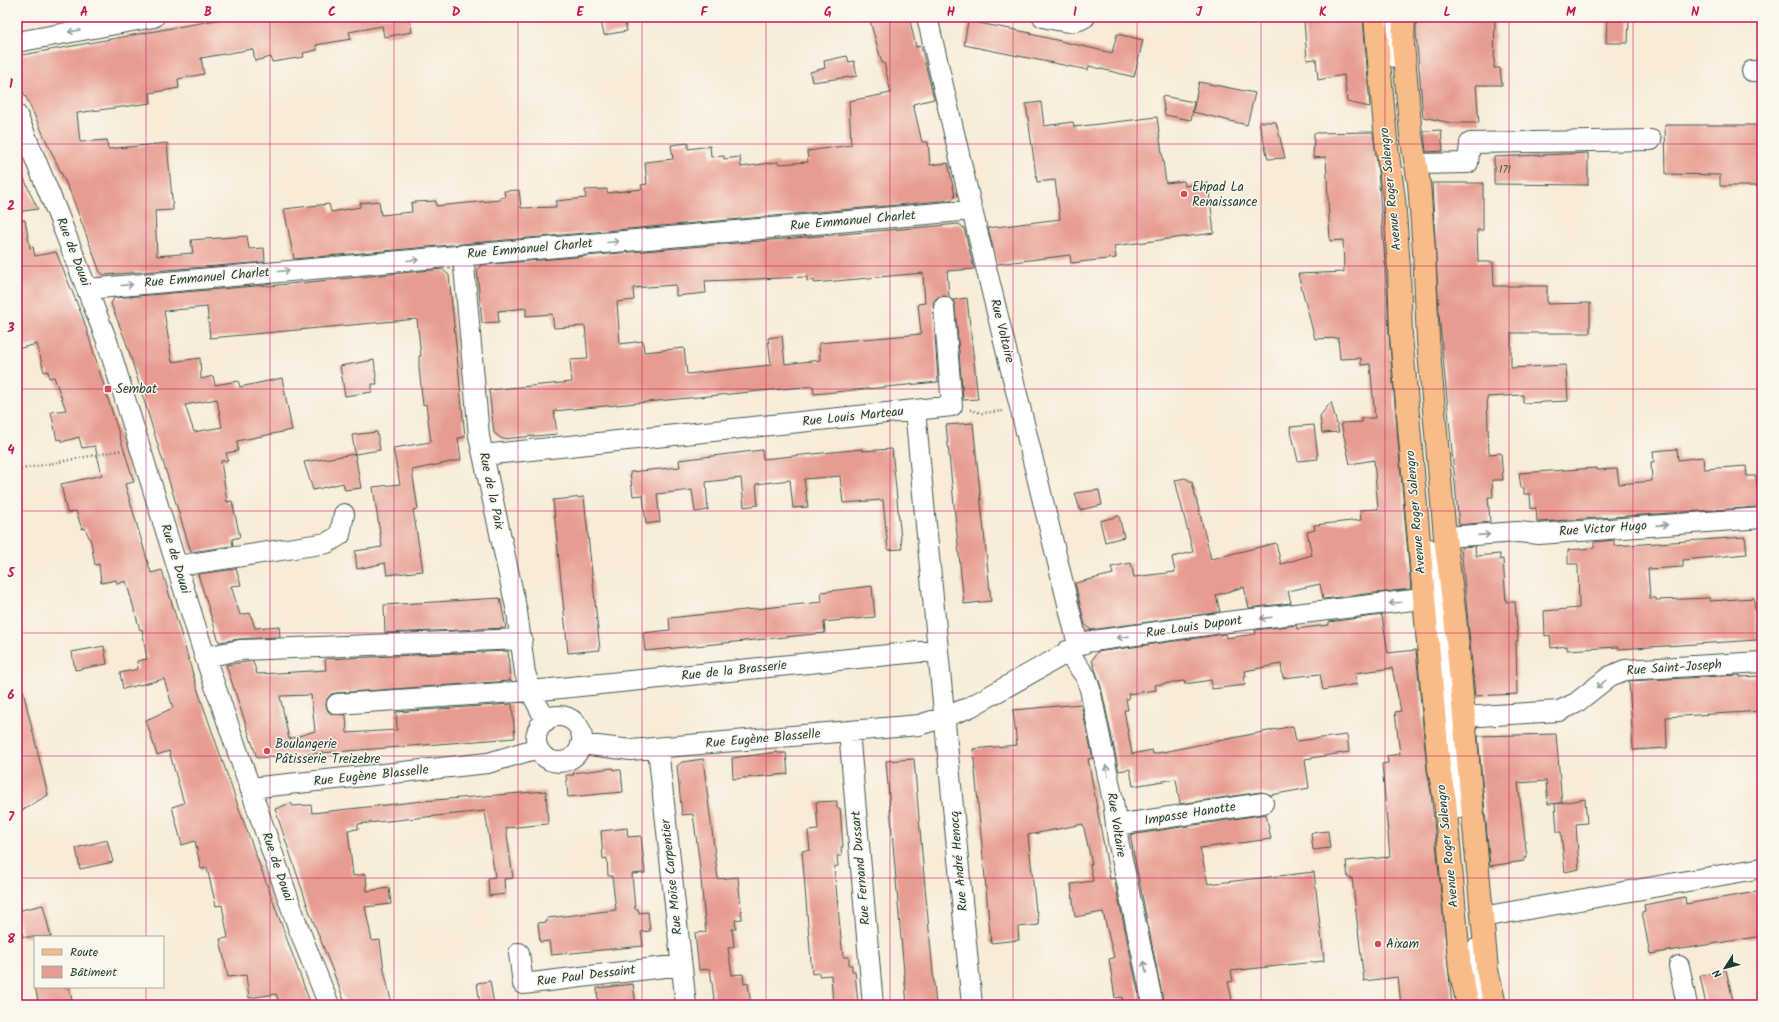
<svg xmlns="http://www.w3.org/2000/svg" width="1779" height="1022" viewBox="0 0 1779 1022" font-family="Kalam,sans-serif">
<rect width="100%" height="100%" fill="#fbf7ec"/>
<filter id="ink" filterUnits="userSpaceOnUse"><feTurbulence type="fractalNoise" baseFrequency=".025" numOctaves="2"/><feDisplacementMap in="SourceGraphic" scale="8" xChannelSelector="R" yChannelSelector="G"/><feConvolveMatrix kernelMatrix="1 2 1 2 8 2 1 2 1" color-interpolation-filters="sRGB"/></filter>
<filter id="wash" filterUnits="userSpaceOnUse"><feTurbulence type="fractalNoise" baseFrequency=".012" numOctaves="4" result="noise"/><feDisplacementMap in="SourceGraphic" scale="16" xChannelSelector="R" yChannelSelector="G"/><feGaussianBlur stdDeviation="0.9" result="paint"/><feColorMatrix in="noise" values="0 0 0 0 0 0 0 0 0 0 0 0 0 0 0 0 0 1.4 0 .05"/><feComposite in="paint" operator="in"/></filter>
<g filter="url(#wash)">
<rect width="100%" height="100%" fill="#f8ebd8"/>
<g id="blocks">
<path fill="#e79b91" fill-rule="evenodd" d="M233,17H409L412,32L384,37L382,26L349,32L351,39L316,45L317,50L303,53L304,57L272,62L271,57L255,61L253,49L201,58L204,74L178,79L179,88L150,93L151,103L77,113L80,142L107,140L108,149L167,143L173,210L155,211L157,256L193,253L191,240L247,236L249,249L264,248L265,262L104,275L100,272L71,194L17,78V56Z
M600,17H624L627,31L604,35Z
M869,17H909L916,47L921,46L934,99L913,104L922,142H928L930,165L948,163L955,196L952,200L294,259L284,209L329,204L331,212L360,207V203L379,201L381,215L412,212L411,203L415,202L436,201V206L500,200V198L505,197L504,191L519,190L521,208L556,207V201L586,198L585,190L607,189V193L642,189L641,185L647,184L645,162L673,159L671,145L688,143V149L710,146L711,157L724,156V159L740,157L741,167L778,162L779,164L808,162L807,151L851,145L849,101L891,93L884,63H882Z
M1325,17H1363L1370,107L1347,102L1344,75L1318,80L1316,59L1307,60L1304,21L1325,19Z
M1416,17H1495L1494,68H1500L1502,85H1476L1479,123H1451L1423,117L1416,32Z
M1607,17H1629L1628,43H1606Z
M968,21L1031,33L1030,34L1112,53L1117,34L1143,40L1134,77L1089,66L1088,70L964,45Z
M847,56L849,62L854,61L857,76L812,82L810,72L825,68L824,61Z
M1199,82L1255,93L1247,125L1193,112Z
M1162,96L1194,102L1191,120L1165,115Z
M1041,102L1044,126L1073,122L1074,127L1157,117L1166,183L1184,181L1185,186L1208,183L1214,233L1114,246L1116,258L1071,263L1070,255L997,264L988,228L1060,219L1055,180L1037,182L1026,104Z
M1259,122H1276L1285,158L1268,159Z
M1665,125H1762V186H1720V175L1666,174Z
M1441,130L1443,151L1426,152L1424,131Z
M1373,132L1378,171L1387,288L1389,336L1411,589L1323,599L1320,584L1288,591L1291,603L1249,608L1244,587L1216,595L1220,612L1091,630L1085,625L1075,583L1113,574L1111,567L1131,563L1134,577L1175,572L1172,557L1193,552L1175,480L1185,478L1192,482L1211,559L1276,543L1281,564L1312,555L1307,532L1315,530L1314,525L1361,520L1360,510L1378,509L1374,460L1350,464L1341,423L1362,422V418H1375L1370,364L1361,365V358L1340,359L1338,338L1315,339L1298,274L1344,272L1343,240L1330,241L1326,157L1313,158L1314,133Z
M1588,153V185L1494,184V157Z
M17,161L31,195L38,209L17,212Z
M1432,183H1483V230H1477L1478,262H1493L1494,286H1547V304L1590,303V333H1511V368L1566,365L1568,401L1523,403V395L1487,397L1489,454L1501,453L1503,480H1492L1493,497H1488L1490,522L1459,525L1439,315Z
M25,220L30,248L33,247L35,256L56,252L83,318L134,482L125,484L151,573L162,570L198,691L242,817L311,1005H280L276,994L249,998L246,975L228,977L220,939L228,938L222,905L216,906L207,868L201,869L195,841L182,845L172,807L184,803L182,796L169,751L157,755L146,720L173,708L164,679L123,689L120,673L138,669L137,661L147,659L142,629L140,630L126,581L117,584L116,580L101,583L99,564L95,565L91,542L85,528L82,529L76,511L67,513L61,484L102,475L95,446L82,448L79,437L62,442L61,439L57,440L51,412L66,410L54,377L49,378L48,371L44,372L37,344L17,349V221Z
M959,224L964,228L974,269L947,271L949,297L943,296L938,297L933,302L938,382L814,394L813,386L554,411L557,434L502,439L494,433L489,390L572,382L570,360L588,359L585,326L554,328L552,314L526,316V308L498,311L499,322L482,323L477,270L481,265ZM923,273L925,303L918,304L921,334L819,343L820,360L785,364L782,336L768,338L771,365L687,374L684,348L644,352L643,341L620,344L617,302L634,300L633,288L676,285V296L706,293L705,281L807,277V281L814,280V283Z
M442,269L449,275L465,437L458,438L461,460L412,470L418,509L413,510L423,571L387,575L385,563L357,569L355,551L382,547L373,487L400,484L393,448L431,442L426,404L423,405L419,368V356H421L417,319L210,338L207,307L164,311L172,362L200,358L201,379L213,376L215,385L238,381L240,387L282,378L292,430L237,441L238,451L226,453L228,460L221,461L227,502L232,501L240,537L232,539L233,546L191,552L126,342L111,304L114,298L267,285L268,286ZM217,399L222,427L194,432L185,405Z
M967,298L978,399L963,400L955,306L953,300Z
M374,360L377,384H372V392L345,396L340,366Z
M1331,402L1339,432L1322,433L1320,416Z
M973,423L991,601L964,604L946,425Z
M1314,425L1318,459L1298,461L1290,427Z
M377,432L380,450L355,454L352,435Z
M862,449V451L892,449L902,549L888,550L883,500L843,503L840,476L804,479L808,507L793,508L790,480L756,484L758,505L744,507L741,478L706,482L708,510L695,512L692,490L657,494L660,522L646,524L643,495L633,496L630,472L680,467L679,460L762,450L763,459Z
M1677,449L1678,460L1703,457L1704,469L1746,466L1747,476H1756L1759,507L1539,522H1537L1536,508L1531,509L1530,494H1524V488H1521L1519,473L1597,468V470L1617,469L1619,484L1652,481L1651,462H1654L1653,451Z
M355,454L361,488L345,490L343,483L313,490L304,462Z
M1099,490L1102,505L1080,510L1075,493Z
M584,497L600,650L568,653L553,500Z
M1119,516L1124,537L1105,542L1100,521Z
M1745,537L1747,554L1683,560V567L1648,569L1650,598H1656V600L1710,598V601L1754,598L1757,640L1619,649L1618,647L1567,650V646L1551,648L1550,635L1545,636L1544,611L1579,608L1578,564H1568V550L1594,548V542L1614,540V546Z
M1475,546L1476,556L1500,554V560L1503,559L1506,602H1515L1518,641H1516L1517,694L1475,696L1461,547Z
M236,569L241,585L231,586L240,615L250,613L255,628L279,626L280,637L239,639L219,642L198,574Z
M872,586L875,617L824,622L825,633L645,651L643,633L670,630L669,618L822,602L821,592Z
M500,598L506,628L385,633L384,605Z
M1382,615L1388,653L1416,650L1427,770L1431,792L1452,1005H1401L1398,977L1364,981L1352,878H1348L1346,861L1390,857L1382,764L1388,763L1387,756L1400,754L1395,712L1401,711L1392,668L1355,673L1357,684L1323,690L1320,674L1283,678L1281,664L1245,671L1246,677H1244L1245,685L1212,689L1211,680L1185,684L1184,681L1155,685L1156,690L1128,694L1129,699H1126L1128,710H1124L1132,754L1152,750L1153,754L1293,726L1296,741L1347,735L1349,752L1305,759L1309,788L1271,795L1261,792L1180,804L1176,779L1133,786L1130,769L1119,771L1101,687L1092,660L1097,652L1225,634L1226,638L1256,634L1255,630L1296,625L1297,629L1312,627L1329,625V622Z
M104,646L107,664L75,670L72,652Z
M508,651L510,681L336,693L331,694L327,699L326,705L328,711L332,714L346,715L347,733L397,730L396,712L512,704L515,738L257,758L226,665L253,661L257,674L279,673L326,670L325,659ZM311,695L315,731L289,739L280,696Z
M1740,675V677L1762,676V711L1666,717L1667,748L1633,750L1629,681Z
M17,691H23L48,795L17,813Z
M1081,704L1093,758L1088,759L1110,879L1114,878L1141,1005H1124L1122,997L1115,998L1109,959L1114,958L1103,912L1075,917L1071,884L1093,881L1090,864H1092L1083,824L1028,835L1036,911H1037L1039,925L1018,927L1019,940L991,943L973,749L1017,745L1013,710Z
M1556,734L1562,803L1548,804L1546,781L1518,783L1527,858H1524V861L1490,866L1478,736Z
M778,752V753H786L788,774L733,779L732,758Z
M703,759L718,879L738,877L742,919L735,920L736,929H732L734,947L728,948L732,975L743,974L744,984L748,983L751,1005H715L710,969L699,970L695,933L706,932L699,859L693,814L682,815L677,766L682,762Z
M914,759L923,865L936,1005H907L900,927L886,761Z
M613,768L614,770H621L623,792L568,797L566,775H574L573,773Z
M546,791L548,824L506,828L513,878L504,879L505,894L489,896L488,878L495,877L485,811L358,824V829L348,830L353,876L366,874L367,891L389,888L391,904L365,907L372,941L380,940L384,970L392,1005H346L310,913L275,809L291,803L293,806L311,805L312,813L423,801Z
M1585,799L1587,823L1576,824L1579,869L1565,872L1561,832H1557L1555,804Z
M837,801V808H840L843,847H841L842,856H837L838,866L834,867L841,938L843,957H849V965H852V971H855L858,1005H833L831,975L819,976V973L812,974L802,851L810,850L808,831L818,830L816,802Z
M1266,814L1271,839L1200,848L1208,884L1314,872L1324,961L1231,971L1233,981L1228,982L1233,1005H1164L1130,835Z
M627,828L628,837L641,836L645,873L632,874L635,909H638L639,913L648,912L650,931L641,932L643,946L551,955L549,941L540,942L538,923L547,922V918L616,910L612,876H608L607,858L603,859L601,831Z
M1328,831L1330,848L1313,850L1311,833Z
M107,840L113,862L80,869L76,848Z
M1762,891V936L1650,954L1642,912L1645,911L1644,905L1685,897L1686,904Z
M43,905L51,937H23L17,911Z
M1726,970L1734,1005H1706L1700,976Z
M490,981L494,1005H480L477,983Z
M633,984L636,1005H598L597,988Z
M35,987H69L73,1005H39Z"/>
</g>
</g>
<g filter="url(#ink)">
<use href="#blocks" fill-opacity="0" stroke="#40574d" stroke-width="1"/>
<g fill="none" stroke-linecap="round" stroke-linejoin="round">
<defs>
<path id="minor" d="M927,17L972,210L1078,645
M1043,17C1058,20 1072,26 1085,17
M1391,17L1395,57
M17,42L154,17
M1752,71H1762
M17,115L57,212L107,341L205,657L298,927L329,1005
M1416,164L1468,163L1470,143L1651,140
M463,255L479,436L517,612L525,673L533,696L546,721
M88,289L972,210
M915,410L952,406L944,307
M483,455L915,410L972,1005
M1445,537L1518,532L1539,534L1762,518
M1429,549L1439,618L1455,809
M177,566L327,543L340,535L344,514
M1067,651L1086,677L1090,689L1113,801L1118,840L1153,1005
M205,657L240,650L522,639
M337,704L531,691L938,650
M536 739a23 23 0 1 1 46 0a23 23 0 1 1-46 0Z
M1449,722L1464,717L1559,711L1576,703L1610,676L1625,670L1762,662
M849,731L873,1005
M581,744L631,750L919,725L945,717L970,707L1086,642L1235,621L1413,600L1432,601L1439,604
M658,749L686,1005
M250,788L488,763L538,748
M1116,825L1263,803
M1482,917L1762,868
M1476,949L1479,1005
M519,953L523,984L681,965
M1679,966L1687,1005"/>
<path id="major" d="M1375,17L1386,140L1394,199L1399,267L1401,335L1439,769L1445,800L1460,970L1468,1005
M1404,17L1403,44L1411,135L1419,183L1424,251L1428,340L1445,537L1455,617L1487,970L1495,1005"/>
</defs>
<use href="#minor" stroke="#40574d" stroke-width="22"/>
<use href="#major" stroke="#40574d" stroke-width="24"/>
<path stroke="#40574d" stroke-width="2.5" stroke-dasharray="1 3" stroke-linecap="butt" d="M970,410L982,413L1003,411
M17,470L122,450"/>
<use href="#minor" stroke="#fff" stroke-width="20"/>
<use href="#major" stroke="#f9bc89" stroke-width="22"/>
</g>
<defs><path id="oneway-shaft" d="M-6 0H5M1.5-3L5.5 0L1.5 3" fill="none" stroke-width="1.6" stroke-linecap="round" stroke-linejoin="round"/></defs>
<g stroke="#8f9e9a">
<use href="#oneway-shaft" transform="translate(74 31) rotate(170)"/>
<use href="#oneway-shaft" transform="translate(613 242) rotate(-5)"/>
<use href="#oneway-shaft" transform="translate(413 260) rotate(-5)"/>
<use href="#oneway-shaft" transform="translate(284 271) rotate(-5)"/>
<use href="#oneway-shaft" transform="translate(127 285) rotate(-5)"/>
<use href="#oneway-shaft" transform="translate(1662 525) rotate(-4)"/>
<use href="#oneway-shaft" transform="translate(1484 535) rotate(-4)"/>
<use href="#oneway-shaft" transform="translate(1395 603) rotate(173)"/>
<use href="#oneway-shaft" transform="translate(1266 618) rotate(173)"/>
<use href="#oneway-shaft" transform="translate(1123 637) rotate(172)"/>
<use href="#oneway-shaft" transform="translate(1601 684) rotate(142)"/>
<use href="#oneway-shaft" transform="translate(1107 771) rotate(-101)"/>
<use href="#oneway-shaft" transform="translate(1145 967) rotate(-102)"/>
</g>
</g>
<path fill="none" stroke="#c2185b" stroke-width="1" stroke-opacity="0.55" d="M146,17V937M270,17V1005M394,17V1005M518,17V1005M642,17V1005M766,17V1005M890,17V1005M1013,17V1005M1137,17V1005M1261,17V1005M1385,17V1005M1509,17V1005M1633,17V1005M17,144H1762M17,266H1762M17,389H1762M17,511H1762M17,633H1762M17,756H1762M17,878H1762M146,987V1005"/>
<g fill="#d1495b" stroke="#fbf7ec" stroke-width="1.5">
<circle cx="1184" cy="194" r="4"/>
<rect x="104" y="385" width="8" height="8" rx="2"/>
<circle cx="267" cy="751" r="4"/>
<circle cx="1378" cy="944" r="4"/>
</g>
<g text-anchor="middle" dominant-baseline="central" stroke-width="3" stroke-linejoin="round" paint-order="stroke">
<g font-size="11" fill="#51544b">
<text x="1505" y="170">171</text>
</g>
<g font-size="13" fill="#1f3d34" stroke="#fbf7ec" text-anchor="start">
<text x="1192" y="187">Ehpad La<tspan x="1192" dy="15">Renaissance</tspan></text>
<text x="116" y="389">Sembat</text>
<text x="275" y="744">Boulangerie<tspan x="275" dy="15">Pâtisserie Treizebre</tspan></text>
<text x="1386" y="944">Aixam</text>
</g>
<g font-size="13" fill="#1f3d34" stroke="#fbf7ec">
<text transform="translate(1391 189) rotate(-96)">Avenue Roger Salengro</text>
<text transform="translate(853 221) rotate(-5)">Rue Emmanuel Charlet</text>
<text transform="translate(530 249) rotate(-5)">Rue Emmanuel Charlet</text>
<text transform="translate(73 252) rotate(69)">Rue de Douai</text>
<text transform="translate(207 278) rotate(-5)">Rue Emmanuel Charlet</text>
<text transform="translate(1002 331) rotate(76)">Rue Voltaire</text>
<text transform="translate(853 417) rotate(-6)">Rue Louis Marteau</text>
<text transform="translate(491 491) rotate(78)">Rue de la Paix</text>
<text transform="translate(1416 512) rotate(-95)">Avenue Roger Salengro</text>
<text transform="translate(1603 529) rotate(-4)">Rue Victor Hugo</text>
<text transform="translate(175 559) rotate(73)">Rue de Douai</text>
<text transform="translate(1194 627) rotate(-8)">Rue Louis Dupont</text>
<text transform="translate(1674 668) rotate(-4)">Rue Saint-Joseph</text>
<text transform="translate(734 671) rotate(-6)">Rue de la Brasserie</text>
<text transform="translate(763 739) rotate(-5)">Rue Eugène Blasselle</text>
<text transform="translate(371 776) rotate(-6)">Rue Eugène Blasselle</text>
<text transform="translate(1190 814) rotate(-9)">Impasse Hanotte</text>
<text transform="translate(1116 825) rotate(81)">Rue Voltaire</text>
<text transform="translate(1448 846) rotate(-96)">Avenue Roger Salengro</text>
<text transform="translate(959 861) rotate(-95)">Rue André Henocq</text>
<text transform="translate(277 867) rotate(71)">Rue de Douai</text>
<text transform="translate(861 868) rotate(-95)">Rue Fernand Dussart</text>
<text transform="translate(672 877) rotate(-96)">Rue Moïse Carpentier</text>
<text transform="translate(586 976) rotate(-7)">Rue Paul Dessaint</text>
</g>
</g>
<rect width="1779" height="1022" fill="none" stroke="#fbf7ec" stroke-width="44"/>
<rect x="34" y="936" width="130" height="52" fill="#fbf7ec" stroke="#a3ada2"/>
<rect x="42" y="949" width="20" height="6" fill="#f9bc89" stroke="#a3ada2"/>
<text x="70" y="956" font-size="12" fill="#1f3d34">Route</text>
<rect x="42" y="966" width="20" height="12" fill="#e79b91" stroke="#a3ada2"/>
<text x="70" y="976" font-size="12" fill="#1f3d34">Bâtiment</text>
<g transform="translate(1725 968) rotate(234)" stroke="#fbf7ec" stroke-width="3" paint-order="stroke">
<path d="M0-3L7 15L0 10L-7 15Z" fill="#1f3d34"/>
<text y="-6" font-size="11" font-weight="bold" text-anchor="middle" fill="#1f3d34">N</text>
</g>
<rect x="22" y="22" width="1735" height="978" fill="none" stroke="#c2185b" stroke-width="1.5"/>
<g font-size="13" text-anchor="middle" font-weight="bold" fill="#c2185b">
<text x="84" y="16">A</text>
<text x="208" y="16">B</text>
<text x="332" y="16">C</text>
<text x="456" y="16">D</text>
<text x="580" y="16">E</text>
<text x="704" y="16">F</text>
<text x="828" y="16">G</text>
<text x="951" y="16">H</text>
<text x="1075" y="16">I</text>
<text x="1199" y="16">J</text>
<text x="1323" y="16">K</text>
<text x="1447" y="16">L</text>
<text x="1571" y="16">M</text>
<text x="1695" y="16">N</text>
<text x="11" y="88">1</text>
<text x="11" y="210">2</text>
<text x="11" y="332">3</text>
<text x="11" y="454">4</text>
<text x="11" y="577">5</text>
<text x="11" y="699">6</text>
<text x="11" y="821">7</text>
<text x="11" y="943">8</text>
</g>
</svg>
